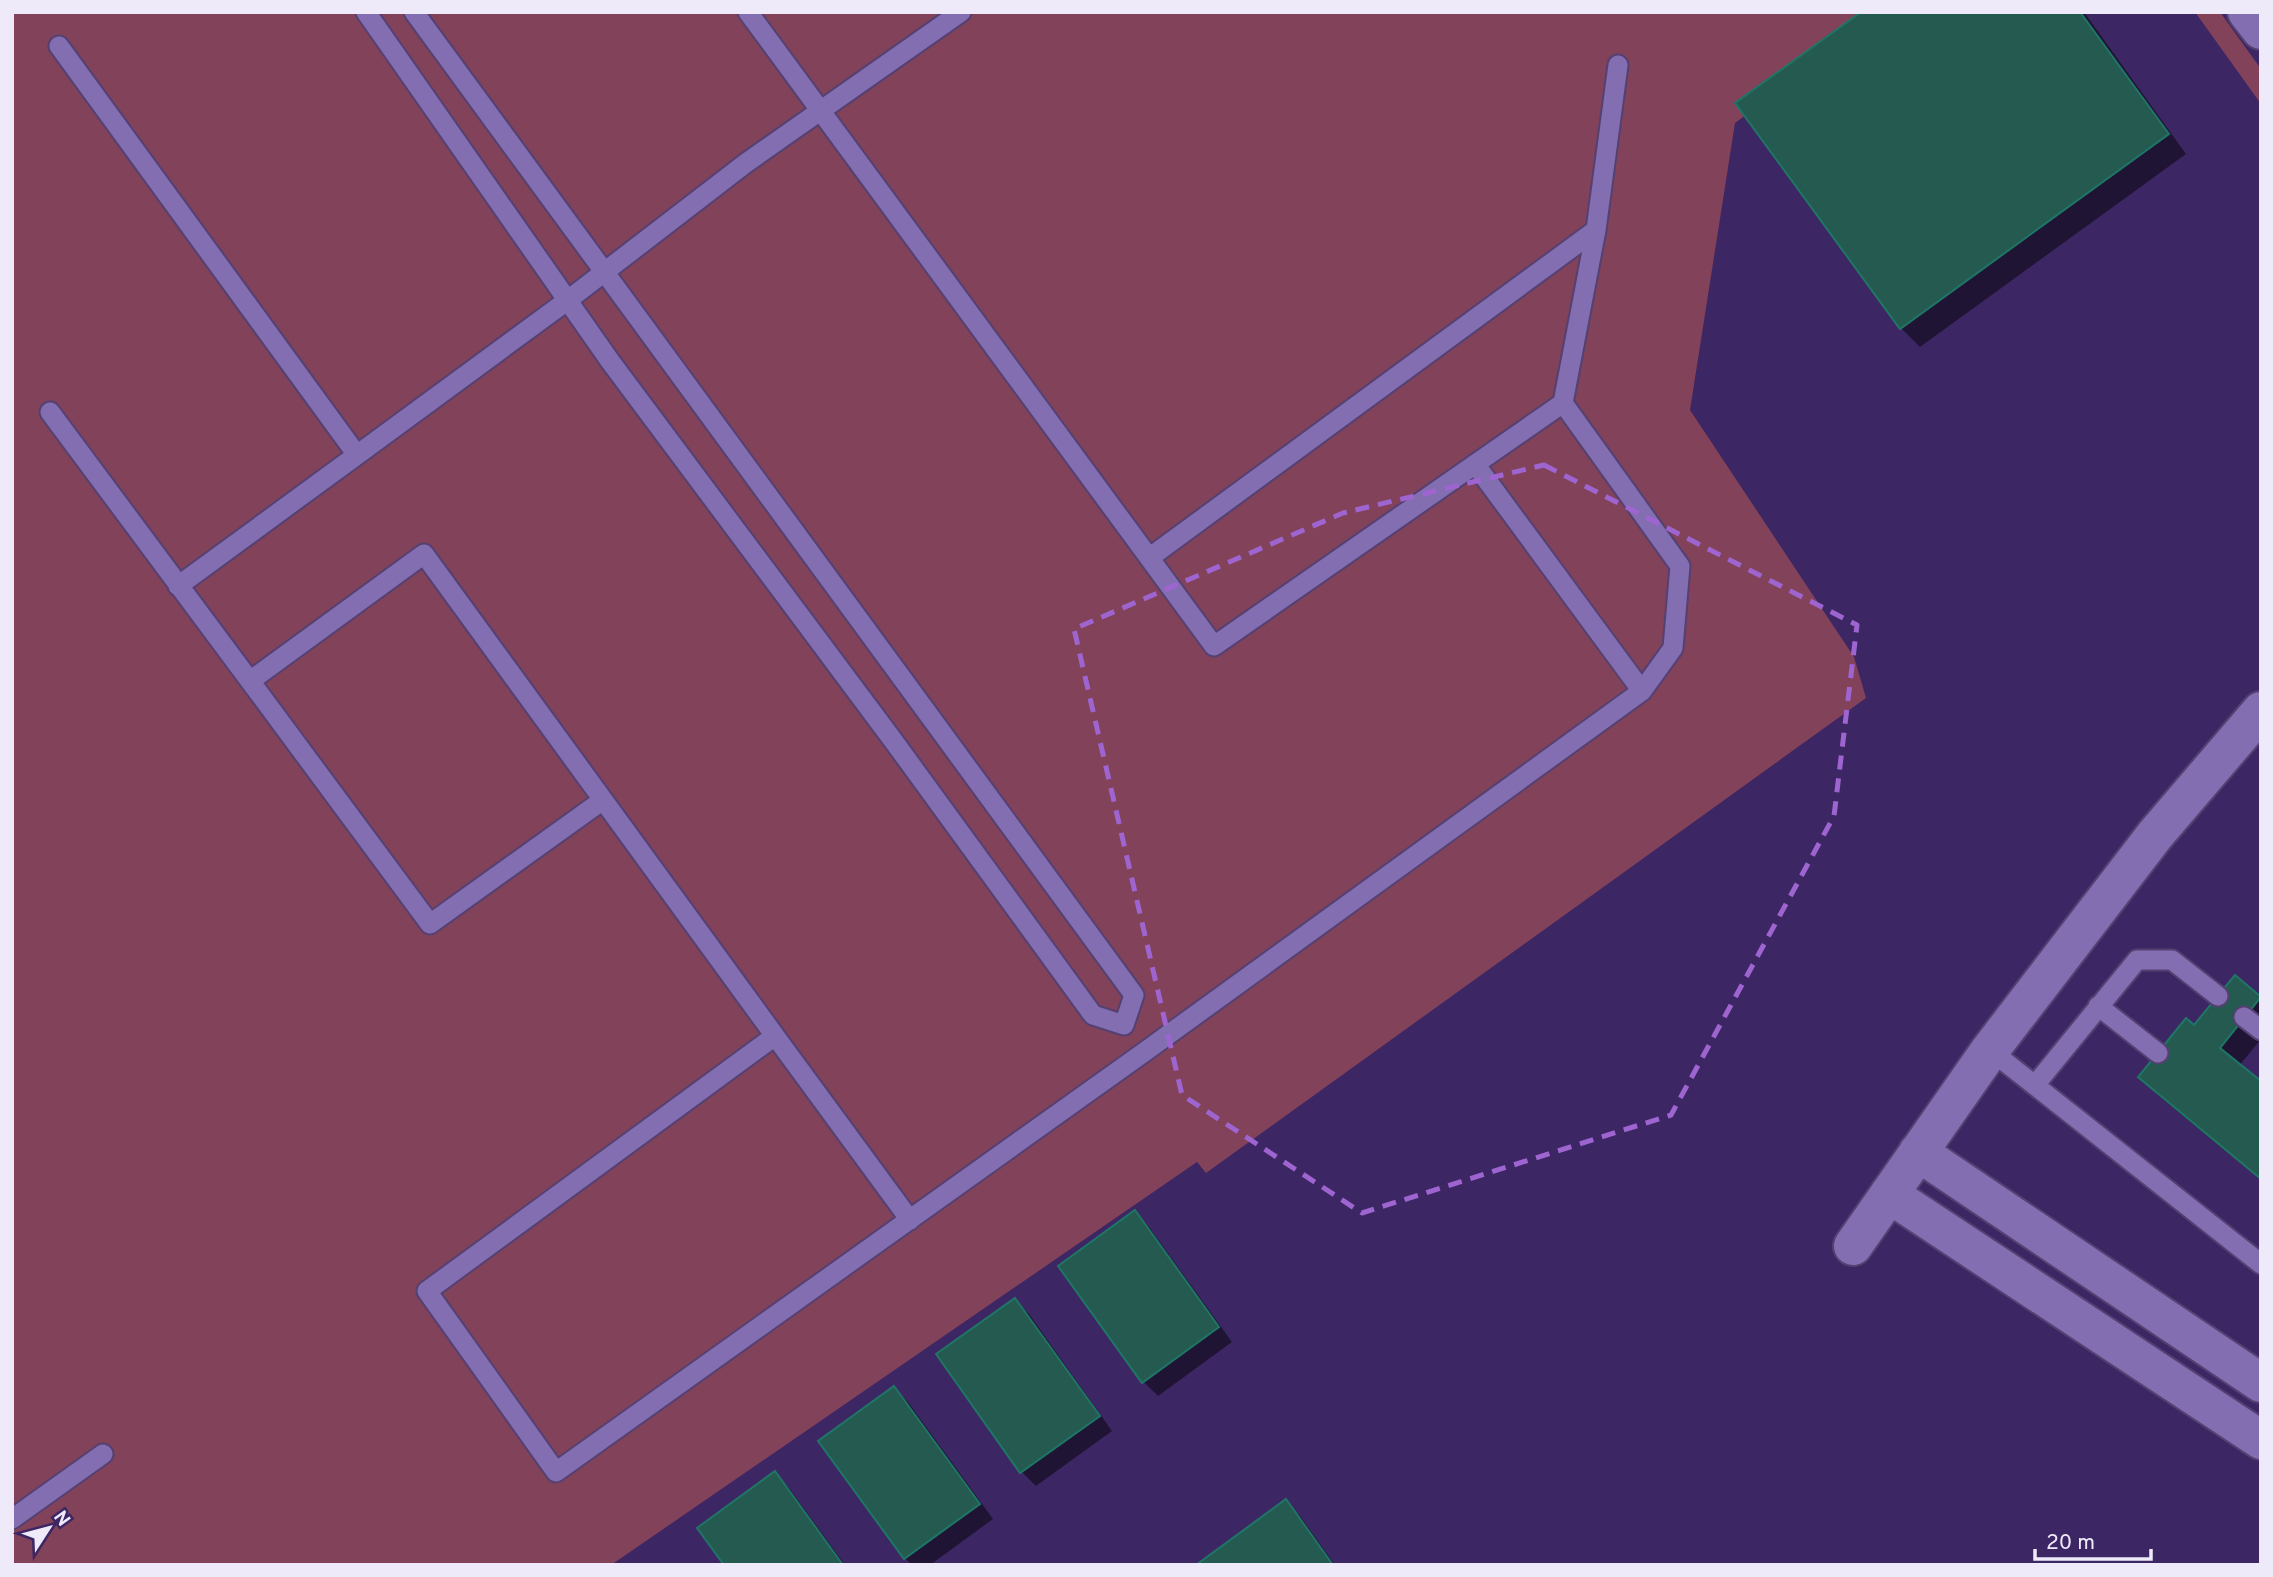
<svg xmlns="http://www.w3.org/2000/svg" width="2273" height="1577" viewBox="0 0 2273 1577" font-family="Overpass,sans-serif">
<rect width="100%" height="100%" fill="#3d2664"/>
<path fill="#82425a" d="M12,12H1885L1735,123L1690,410L1854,657L1866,698L1206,1173L1197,1162L611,1565H12Z
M2195,12H2220L2261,69V104Z"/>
<path fill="#0007" d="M1864,12H2084L2186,154L1920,347L1901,328Z
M2235,977L2261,998V1039L2239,1066L2261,1084V1180L2159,1096L2140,1077L2194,1028Z
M1135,1213L1149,1227L1232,1342L1158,1396L1144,1382Z
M1015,1300L1029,1314L1112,1431L1036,1486L1022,1472Z
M893,1388L908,1402L993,1519L930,1565H912L905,1558L820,1441Z
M775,1474L789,1488L845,1565H726Z
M1285,1502L1300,1516L1335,1565H1199Z"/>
<path fill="#245a4f" stroke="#1f7666" stroke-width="2" d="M1861,12H2080L2169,134L1900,329L1735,103Z
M2235,975L2261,997L2220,1048L2261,1081V1179L2138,1077L2186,1018L2194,1025Z
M1135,1210L1219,1327L1142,1383L1058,1266Z
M1015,1298L1100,1416L1020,1473L936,1354Z
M894,1386L980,1504L904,1559L818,1441Z
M775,1471L843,1565H724L697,1528Z
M1286,1499L1333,1565H1196Z"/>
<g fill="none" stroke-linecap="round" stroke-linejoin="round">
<defs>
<path id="service" d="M366,12L610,361L895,743L1093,1015L1124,1025L1134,995L414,12
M748,12L1214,646L1563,403L1596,230L1618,65
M59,46L357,455L568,300L746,163L961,12
M50,412L250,681L424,554L775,1036L427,1291L556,1472L1143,1053L1642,691L1673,648L1680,566L1563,403
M1475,464L1642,691
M1149,558L1596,230
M178,586L357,455
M250,681L430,924L603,800
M2098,1006L2158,1053
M2244,1017L2261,1030
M775,1036L910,1220
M1990,1050L2261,1264
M2035,1085L2137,960H2172L2218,996
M12,1519L103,1454"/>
<path id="minor" d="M1918,1152L2261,1383
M1889,1194L2261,1440
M1853,1246L1990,1050L2155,835L2261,711"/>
<path id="tertiary" d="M2247,12L2261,30"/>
</defs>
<use href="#service" stroke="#554072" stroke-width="23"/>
<use href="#minor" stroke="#554072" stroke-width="42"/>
<use href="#tertiary" stroke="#554072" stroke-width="42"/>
<use href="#service" stroke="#846eb2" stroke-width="19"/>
<use href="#minor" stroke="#846eb2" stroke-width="38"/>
<use href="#tertiary" stroke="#846eb2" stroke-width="38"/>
</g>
<path fill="none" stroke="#9e65d1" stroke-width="5" stroke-dasharray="14 9" stroke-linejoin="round" d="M1544,465L1857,625L1834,816L1671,1115L1362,1213L1182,1095L1074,629L1343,513Z"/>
<rect width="2273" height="1577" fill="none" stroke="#eeeafa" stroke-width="28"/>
<g transform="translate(49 1528) rotate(54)" stroke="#3d2664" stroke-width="5" paint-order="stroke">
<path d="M0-5L12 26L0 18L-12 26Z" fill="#eeeafa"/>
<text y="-10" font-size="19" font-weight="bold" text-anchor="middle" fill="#eeeafa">N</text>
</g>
<path d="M2035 1549v10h116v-10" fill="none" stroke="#eeeafa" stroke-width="3.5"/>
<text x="2046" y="1549" font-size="21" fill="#eeeafa" stroke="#3d2664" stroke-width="5" paint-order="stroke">20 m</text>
</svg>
